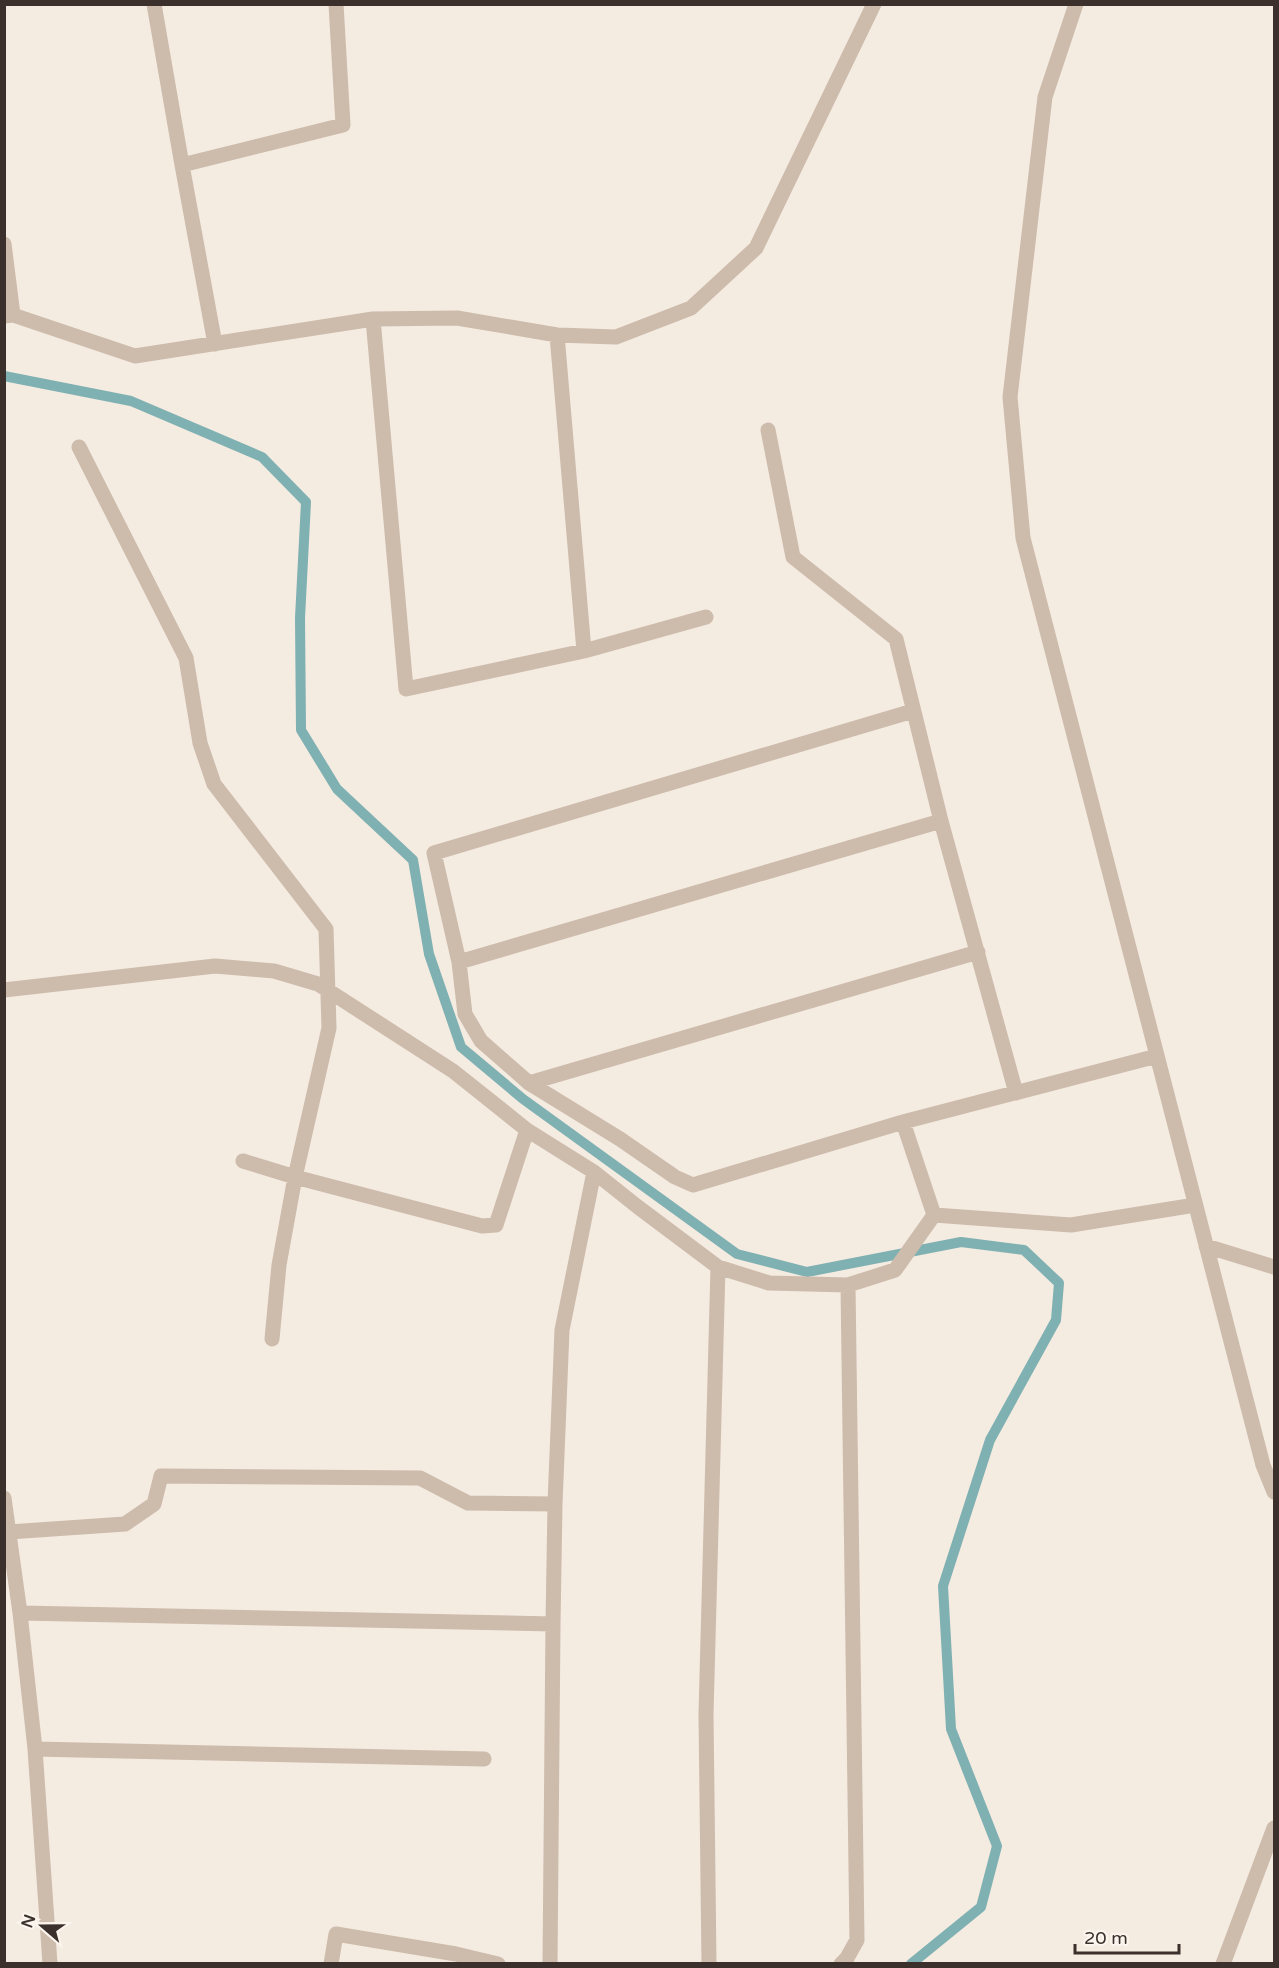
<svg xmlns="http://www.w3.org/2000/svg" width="1279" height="1968" viewBox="0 0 1279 1968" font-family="'Varela Round',sans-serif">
<rect width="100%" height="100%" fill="#f4ebe1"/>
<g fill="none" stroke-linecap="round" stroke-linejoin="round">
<path stroke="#7fb0b2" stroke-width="10" d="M4,376L131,401L262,457L306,502L300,618L301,730L337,789L413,860L429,954L461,1047L523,1099L737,1254L807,1272L961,1242L1024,1250L1059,1283L1056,1320L990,1440L943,1586L951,1729L997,1846L981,1907L911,1964"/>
<path stroke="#cdbbac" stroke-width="15" d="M154,4L182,165
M1076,4L1045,97L1010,397L1023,538L1263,1465L1274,1492
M4,244L13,315
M4,316L13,315L135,356L373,319L457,318L557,335L616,337L691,308L756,248L874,4
M373,319L406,689L584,651L706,617
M557,335L584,651
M215,344L182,165L343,125L336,4
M768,430L793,557L896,639L941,821L1016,1093
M79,447L186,658L200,743L214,784L326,929L329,1028L295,1177L279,1265L272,1339
M913,711L434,853L459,962L941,821
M459,962L465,1014L481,1041L529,1083L620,1139L675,1177L693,1185L903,1122L1157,1056
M4,990L215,966L274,971L318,984L453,1071L527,1130
M529,1083L978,952
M243,1161L295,1177L482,1226L496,1225L527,1130L594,1172L638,1207L718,1267
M934,1215L1071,1225L1195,1205
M1206,1246L1274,1267
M4,1498L20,1613L35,1749L50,1964
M9,1532L125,1524L154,1504L161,1476L420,1478L468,1503L555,1504
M20,1613L553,1624L550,1964
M553,1624L555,1504L562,1330L594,1172
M35,1749L484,1759
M331,1964L336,1934L456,1954L498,1964
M709,1964L706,1714L718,1267L769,1283L848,1285
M841,1964L847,1958L857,1940L848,1285L895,1270L934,1215L903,1122
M1223,1964L1274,1828"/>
</g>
<rect width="1279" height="1968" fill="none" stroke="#3b302b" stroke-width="12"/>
<g transform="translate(42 1926) rotate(290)" stroke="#fbf5ee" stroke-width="4.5" paint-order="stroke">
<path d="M0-4.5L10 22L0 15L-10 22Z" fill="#3b302b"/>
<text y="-9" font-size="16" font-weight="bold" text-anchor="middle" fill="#3b302b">N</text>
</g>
<path d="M1075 1944v9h104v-9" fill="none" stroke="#3b302b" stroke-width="3"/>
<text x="1084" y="1944" font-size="18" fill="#3b302b" stroke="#fbf5ee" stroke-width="4.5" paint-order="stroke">20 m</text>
</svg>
